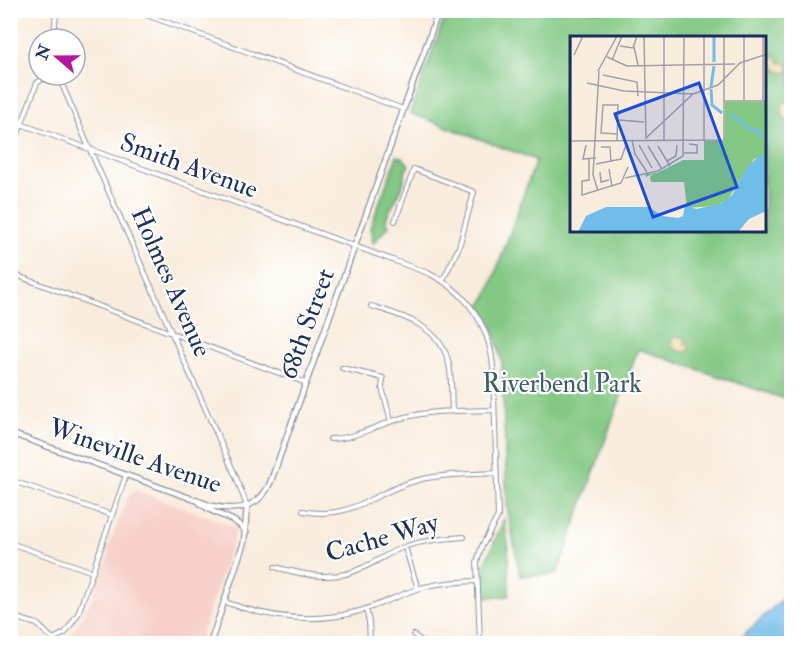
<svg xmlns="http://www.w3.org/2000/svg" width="802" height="654" viewBox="0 0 802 654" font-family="'IM FELL Double Pica',serif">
<rect width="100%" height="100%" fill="#fff"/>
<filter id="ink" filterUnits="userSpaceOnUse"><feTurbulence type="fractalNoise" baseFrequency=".0167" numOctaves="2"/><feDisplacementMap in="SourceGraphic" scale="12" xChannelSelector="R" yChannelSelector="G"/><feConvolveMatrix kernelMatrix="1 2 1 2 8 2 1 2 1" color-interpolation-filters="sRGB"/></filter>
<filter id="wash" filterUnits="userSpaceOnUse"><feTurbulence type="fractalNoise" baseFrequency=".008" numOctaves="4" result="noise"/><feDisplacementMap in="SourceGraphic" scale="24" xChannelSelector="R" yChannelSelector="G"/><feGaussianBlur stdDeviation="1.35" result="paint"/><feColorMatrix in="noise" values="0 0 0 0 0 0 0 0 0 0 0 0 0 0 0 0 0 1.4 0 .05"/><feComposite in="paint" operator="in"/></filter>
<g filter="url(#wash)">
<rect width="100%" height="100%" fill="#f8ecdc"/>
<path fill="#f7d0c9" d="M136,491L234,526L236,532L198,643H67V638L77,626L93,598L109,554L108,548L129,494Z"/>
<path fill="#82c883" stroke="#4e7c70" stroke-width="1.5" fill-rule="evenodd" d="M447,11H791V401L638,349L557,574L520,576L507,506L502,362L492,325L481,305L488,294L536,160L410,113ZM571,38H764V231H571Z
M397,156L403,158L409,165C404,171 405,177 403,184C399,197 390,207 386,219L389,226L373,243L370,228Z
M504,519L508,542L509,596L484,597L485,564Z"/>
<path fill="#eeda9e" stroke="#84847e" stroke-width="1.5" d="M775,54L780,63H787L789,68V72C776,75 772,66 773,55Z
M789,101L791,102V109L789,112L791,114V124C783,121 780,111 783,103Z
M673,336L685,338L686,341L684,344L689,346V350L686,352L678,351L672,346Z"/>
<path fill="#71bdea" stroke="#4676a4" stroke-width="1.5" d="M791,591V643H735Z"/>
</g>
<g filter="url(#ink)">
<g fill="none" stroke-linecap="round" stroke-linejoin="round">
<defs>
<path id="minor" d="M133,10L403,109
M54,39L56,10
M58,75L90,150L236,477L247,506
M10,120L428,273C466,291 489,324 493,366L498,516L482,546L477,562L480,644
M10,155L37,83L48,75
M395,221L414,169L474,192L459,247L443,280
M10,273L306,383
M371,306C403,316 441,326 449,364C452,379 451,396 452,411
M342,368L383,378L382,388L391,421
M330,439C356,439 380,423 406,417C434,410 465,411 494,410
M10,480L112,515
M303,511C352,521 373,492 418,480C443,474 471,474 497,473
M10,543L93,572
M405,547L418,589
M275,567C304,575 334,582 362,568C377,562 389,552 404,547C423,540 444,539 464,537
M225,602C268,618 311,624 356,612C377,607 396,596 417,589C436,583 456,582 476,581
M366,609L369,622L370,644
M10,616L37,624L58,644
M414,635L425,644
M53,639L65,633L78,614L126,475"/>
<path id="tertiary" d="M10,433L212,506C240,512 262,507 272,478L439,10
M199,502C214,517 233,514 246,532
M210,644L244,542L247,506"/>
</defs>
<use href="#minor" stroke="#8a8e9d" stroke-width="6"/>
<use href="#tertiary" stroke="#8a8e9d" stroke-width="7"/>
<use href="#minor" stroke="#fff" stroke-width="4"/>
<use href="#tertiary" stroke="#fff" stroke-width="4.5"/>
</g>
</g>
<g text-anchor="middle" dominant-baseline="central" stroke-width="4.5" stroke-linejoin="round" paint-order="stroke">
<g font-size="26" fill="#1b2f5e" stroke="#fff">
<text transform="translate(189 166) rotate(20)">Smith Avenue</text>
<text transform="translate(171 282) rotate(66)">Holmes Avenue</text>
<text transform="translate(307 324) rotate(-70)">68th Street</text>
<text transform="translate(135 456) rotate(19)">Wineville Avenue</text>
<text transform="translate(382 538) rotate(-16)">Cache Way</text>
</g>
<g font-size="26" fill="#3a5d69" stroke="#fff">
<text x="562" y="384">Riverbend Park</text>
</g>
</g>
<g transform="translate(570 36)">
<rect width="196" height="196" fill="#f8ecdc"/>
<path d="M155,66H196V120L184,123L158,163L146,170L117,172L114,146H81L80,141L83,138L76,141L75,138L87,137L113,124H134V105H155Z" fill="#82c883"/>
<path d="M190,119L196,120V175L179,183L168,196H8L16,180L36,171H78L93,180L108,182L113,180L115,169L126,173L150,168L162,159L177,131Z" fill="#71bdea"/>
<path fill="none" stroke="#71bdea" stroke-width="3" d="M144,0V26M141,51L144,30M141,53L142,69L152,77M161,78L178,92L189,95L191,102"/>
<path fill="none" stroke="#a0a0aa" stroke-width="1.5" d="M74,0L76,103M94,0V105M134,1V104M174,1V65M193,1V65M50,10L63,12L67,0M64,11L68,29M4,19L13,0M37,21L57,30L165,28M42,24L52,0M28,35L47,0M33,39L67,46L68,60M17,47L54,55L123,58M154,65H197M49,84L74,86M47,98L31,97L33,69H48L47,105M76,102L123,58L148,49L170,27L197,18M62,104L65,118L77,136M2,105L154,104V1M16,109L13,123L26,122M69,109L82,132M78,110L92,133M88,110L100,130M31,111H40L41,126M114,117H127V109L119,108M19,123V144L12,145V159L51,147L58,131M97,125L106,120L107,109M26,128L51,123L56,109M39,133L42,151M30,136L31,146L39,144M55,142L88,135L113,120L114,2M28,155L23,139L29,35M0,193L1,0"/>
<path fill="#1d4ed8" fill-opacity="0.15" stroke="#1d4ed8" stroke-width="3" d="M129,47L167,151L83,181L45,78Z"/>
<rect width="196" height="196" fill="none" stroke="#1b2f5e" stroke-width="3"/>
</g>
<rect width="802" height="654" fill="none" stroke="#fff" stroke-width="36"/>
<g transform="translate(57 57) rotate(290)"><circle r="28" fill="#ffffff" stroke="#a4acbf" stroke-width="1.5"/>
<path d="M0-4.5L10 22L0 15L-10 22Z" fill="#b5179e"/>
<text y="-9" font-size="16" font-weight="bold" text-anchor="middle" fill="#1b2f5e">N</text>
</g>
</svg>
